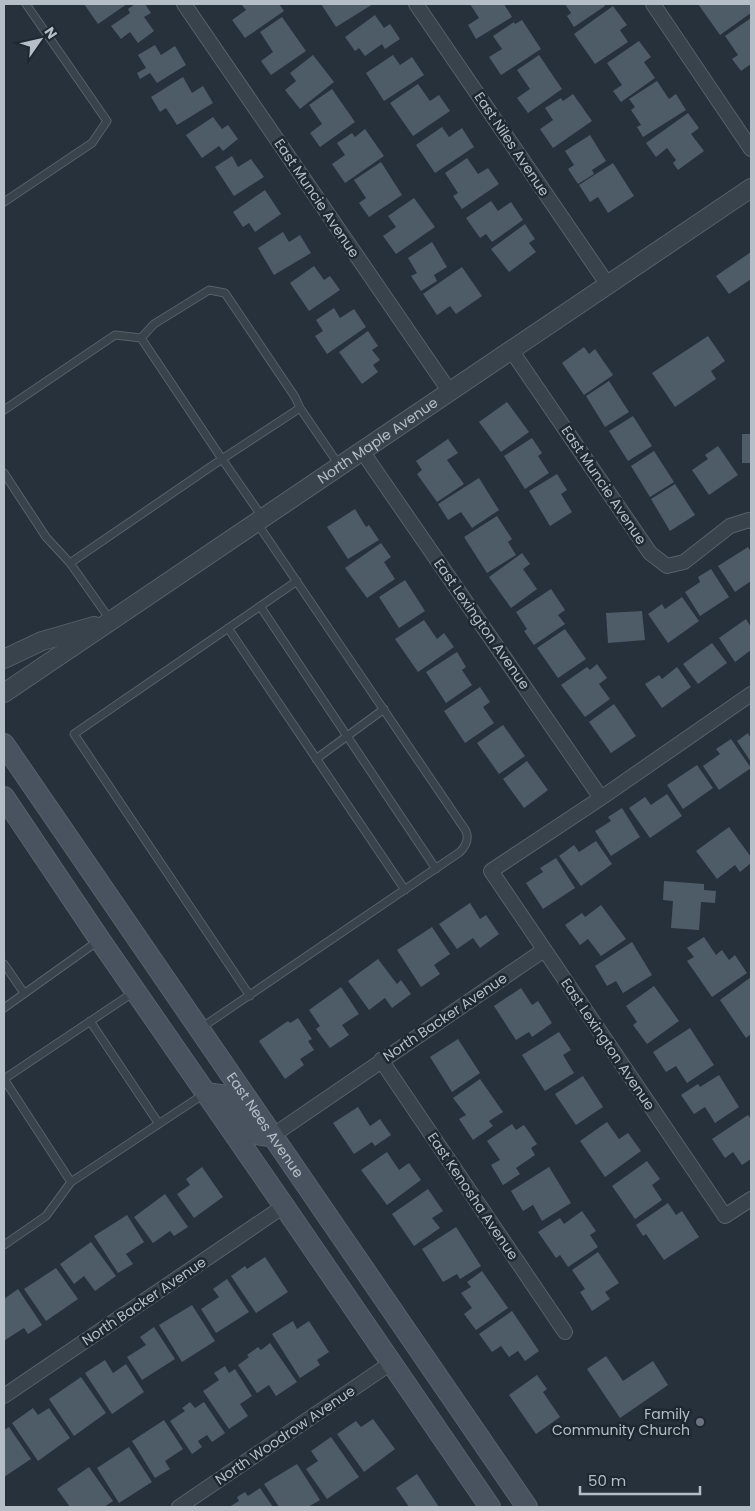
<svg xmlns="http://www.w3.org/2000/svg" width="755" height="1511" viewBox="0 0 755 1511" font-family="Poppins,sans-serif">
<rect width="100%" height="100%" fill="#26313c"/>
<path fill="#4e5c67" d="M84,4H127L98,24Z
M135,4H145L151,13L144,17L154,31L138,43L130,32L121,39L111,26L130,13L128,9Z
M241,4H279L284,11L245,38L232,20L246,10Z
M321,4H373L336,27Z
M470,4H504L512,17L476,39L468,25L479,18Z
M565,4H604L605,6L574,27L567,16L571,13Z
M698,4H737L738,5L740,4H751V13L720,35Z
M613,6L627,25L620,30L628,42L595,64L574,34Z
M375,15L384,28L390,24L400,39L385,49L382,44L365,56L359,48L355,51L345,37Z
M282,17L306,51L271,75L261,61L273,52L260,32Z
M751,18V64L741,71L732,59L738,55L725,36Z
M522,20L541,49L501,75L489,57L502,49L493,36L514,22L515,24Z
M639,41L651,57L644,62L655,78L621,102L613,91L622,85L607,63Z
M155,45L161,55L175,46L186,65L157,83L150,73L140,79L137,73L146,68L138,55Z
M313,55L334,82L300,109L285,90L296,81L290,73Z
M393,55L400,65L412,57L424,75L384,101L366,73Z
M539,55L562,89L528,113L517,98L530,89L517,70Z
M183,77L192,93L203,86L213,103L177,125L166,108L160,112L151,97Z
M657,81L669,99L676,94L686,110L643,137L637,127L641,125L631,110L635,107L629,99Z
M418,84L430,101L439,95L450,111L413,136L390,103Z
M332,89L355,122L320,147L310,133L322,124L309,105Z
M573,94L592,121L553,148L540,129L553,120L545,108L561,98L563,101Z
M688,113L699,128L691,134L704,151L678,170L673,163L676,160L667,148L656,157L646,143Z
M213,117L222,129L228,125L238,139L223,151L219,146L202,158L186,135Z
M442,127L449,137L462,128L474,147L435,173L416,145Z
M365,129L384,156L345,183L332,164L345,155L337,143L352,133L355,137Z
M590,135L606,161L592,170L594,174L578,184L568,169L574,165L565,151Z
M232,156L238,167L251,159L264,177L234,196L215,167Z
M467,158L478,174L488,168L499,184L462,209L453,196L458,193L445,173Z
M381,162L402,195L369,217L359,203L366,198L354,180Z
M613,163L634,196L608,213L598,197L590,202L579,185Z
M265,190L281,214L255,232L249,223L243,227L233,212Z
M414,198L435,227L396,254L383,236L396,227L388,216Z
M491,201L498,211L511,202L523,220L492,242L486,234L480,238L466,218Z
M525,224L535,239L529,243L536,252L509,272L491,249Z
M283,232L289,242L300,235L311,253L274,275L258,248Z
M432,242L447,267L434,275L437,281L421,291L411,276L417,273L408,258Z
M751,252V279L729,294L716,276Z
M314,266L324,280L330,276L340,290L309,311L290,283Z
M462,267L482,296L456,314L450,306L437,315L423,294Z
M334,308L340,318L354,309L366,327L327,354L315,336L323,331L316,320Z
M368,331L378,346L372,350L380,360L373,365L378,372L362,384L339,352Z
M708,336L725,361L711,371L716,379L675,407L652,373Z
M584,347L589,354L595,349L613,375L584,395L562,363Z
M609,381L629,412L605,427L586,396Z
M507,402L529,432L501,452L479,422Z
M633,416L652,446L628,461L609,431Z
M742,434H751V463H742Z
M532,438L542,453L538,456L549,473L525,489L504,456Z
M448,439L458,453L447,460L464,484L437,502L417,474L422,470L416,461Z
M718,446L738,475L709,495L692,470L708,459L705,455Z
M654,451L674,482L650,497L631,466Z
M557,474L567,490L561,494L572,512L550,526L529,491Z
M479,478L499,510L472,528L461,512L448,520L438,504Z
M675,484L695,515L670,531L651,499Z
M355,509L366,527L369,525L379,540L348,559L327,527Z
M497,516L512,539L508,542L516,555L487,573L464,537Z
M381,543L391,557L384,562L395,579L367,598L345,568Z
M748,547L751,552V581L735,592L718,566Z
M522,553L530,564L523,569L537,589L511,608L489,577Z
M711,569L729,597L700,616L685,592L700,582L698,577Z
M405,580L425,611L399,628L379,597Z
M551,589L565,610L558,615L565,624L534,645L524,631L527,629L516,612Z
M682,597L699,621L668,643L648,614L662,604L665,609Z
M642,611L645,640L608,643L606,613Z
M746,619L751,627V650L735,662L719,638Z
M424,620L437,639L444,633L454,647L418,672L395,639Z
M565,629L586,659L558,678L537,648Z
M712,643L727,663L698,684L683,664Z
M457,652L466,667L462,670L472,685L446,703L426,672Z
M597,664L607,678L599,684L610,699L585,717L561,685L587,667L590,670Z
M677,667L691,687L662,708L645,684L659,675L662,679Z
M480,687L490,702L483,707L494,723L465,743L444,711Z
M614,704L636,736L611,753L589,722Z
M503,725L525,756L499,774L477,743Z
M748,733L750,737L751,736V762L737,741Z
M731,739L751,768L719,790L703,766L720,754L716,749Z
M527,761L548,790L524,808L503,779Z
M697,765L713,788L683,809L667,785Z
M667,794L682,816L650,838L629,808L645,797L651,805Z
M622,808L640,837L611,856L595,831L611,821L608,817Z
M729,827L751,857V863L740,872L735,865L717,879L696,851Z
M596,841L612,864L581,886L559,856L574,845L579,852Z
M556,858L575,888L543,909L526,883L543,872L540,868Z
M664,881L704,884V890L716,891L715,903L701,902L699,930L671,928L673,901L663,900Z
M470,903L480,919L486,915L499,934L480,948L473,938L457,949L439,924Z
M601,905L626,939L601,956L588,939L580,945L565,925L582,913L585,917Z
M432,927L450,954L434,965L440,974L421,987L397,950Z
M704,937L716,955L722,950L729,960L735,955L747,973L712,997L687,961L694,957L687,948Z
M632,942L652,975L623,993L616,981L607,986L595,966Z
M378,959L397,984L401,980L411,994L392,1008L385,998L369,1010L348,981Z
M751,977V1034L746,1038L720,1000Z
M654,986L679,1021L647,1044L633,1025L637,1022L626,1006Z
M341,987L359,1014L342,1025L349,1035L330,1048L316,1029L320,1026L309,1010Z
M521,988L532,1005L538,1001L552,1023L532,1037L529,1032L516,1040L494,1006Z
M298,1018L312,1039L308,1041L314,1050L300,1059L304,1065L285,1079L259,1041L288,1021L290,1023Z
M690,1028L714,1065L687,1083L676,1066L666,1072L653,1052Z
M559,1032L571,1050L563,1055L574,1073L545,1091L522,1055Z
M458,1039L480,1073L452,1092L430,1057Z
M719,1075L739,1107L715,1123L705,1107L694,1114L681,1095L698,1084L700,1087Z
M583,1076L603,1107L576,1125L555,1094Z
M480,1079L503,1112L489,1121L493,1126L473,1140L459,1119L466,1115L453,1098Z
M358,1107L370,1126L380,1119L391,1135L375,1146L372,1142L354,1154L333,1123Z
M748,1115L751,1119V1159L742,1165L733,1152L725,1158L712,1139Z
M607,1122L619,1139L628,1133L641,1151L605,1177L580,1141Z
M512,1124L516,1130L524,1125L537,1144L531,1148L535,1155L516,1168L520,1174L503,1185L491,1165L500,1160L487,1141Z
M387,1152L399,1170L409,1163L421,1180L387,1205L361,1170Z
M647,1161L660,1179L652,1185L662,1200L635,1219L612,1186Z
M202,1167L223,1197L194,1218L177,1194L190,1185L186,1179Z
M549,1167L571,1203L542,1221L533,1205L523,1211L511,1191Z
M428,1189L443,1211L432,1218L440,1228L414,1246L392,1214Z
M165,1194L188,1227L174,1236L170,1231L153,1243L134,1217Z
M668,1203L676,1215L682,1211L699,1237L664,1260L646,1234L643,1236L636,1225Z
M582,1211L596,1231L590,1235L598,1247L568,1267L560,1255L556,1258L538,1232L560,1218L564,1224Z
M127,1215L144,1242L126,1254L133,1264L118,1273L94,1236Z
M456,1227L481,1266L460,1279L457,1274L443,1282L422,1249Z
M91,1242L116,1276L95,1291L84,1276L74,1284L60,1264Z
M598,1252L619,1283L605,1292L610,1299L592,1311L580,1292L585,1289L572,1270Z
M265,1257L288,1292L256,1313L231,1276L245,1266L247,1269Z
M56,1268L78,1299L46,1321L24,1289Z
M482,1271L508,1308L476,1330L464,1314L472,1308L461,1293L471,1287L467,1282Z
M227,1279L249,1312L216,1333L201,1309L219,1297L213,1289Z
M18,1289L42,1325L28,1334L24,1328L5,1340L4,1337V1299Z
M192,1305L215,1341L182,1362L159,1325Z
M512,1311L539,1351L525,1361L518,1351L509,1357L501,1346L492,1352L479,1334Z
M293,1321L297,1329L309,1321L329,1352L317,1360L320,1365L300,1378L272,1334Z
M154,1327L175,1359L142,1380L127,1357L146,1345L140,1337Z
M270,1343L297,1382L276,1396L269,1385L257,1393L238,1365L249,1357L247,1355L258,1347L261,1350Z
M606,1356L623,1381L653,1361L668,1385L620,1418L587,1369Z
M105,1360L113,1373L126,1364L144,1392L112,1414L85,1373Z
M225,1366L229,1373L235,1369L252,1396L240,1404L248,1416L229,1429L203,1391L219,1380L214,1373Z
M537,1375L547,1389L543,1392L560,1417L536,1434L509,1395Z
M81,1377L106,1413L74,1436L49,1399Z
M190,1402L195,1408L204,1402L225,1433L212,1442L207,1435L198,1441L202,1447L192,1454L170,1421L185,1411L182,1408Z
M33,1408L38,1415L49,1408L70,1438L38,1461L12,1423Z
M373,1419L395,1449L364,1472L337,1434L356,1421L361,1427Z
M164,1420L183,1449L165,1461L170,1469L155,1478L132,1441Z
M9,1427L31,1459L4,1477V1430Z
M331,1437L359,1477L327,1499L306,1469L318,1461L311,1451Z
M129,1447L152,1482L119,1503L97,1468Z
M297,1464L320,1500L308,1507H279L264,1484Z
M89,1467L113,1501L104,1507H70L57,1489Z
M417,1474L439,1507H409L396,1488Z
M260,1488L273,1507H229L239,1501L237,1497L245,1492L248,1496Z"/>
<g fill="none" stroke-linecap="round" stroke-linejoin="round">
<defs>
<path id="service" d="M4,202L92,143L107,121L26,4
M4,410L115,335L141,338
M4,473L46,537L70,563L111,621
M263,518L222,459L300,408L339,465
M70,563L222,459L141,338L154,324L209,290L225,293L295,397L300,408
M260,606L436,869
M228,628L405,890
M316,759L384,709
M4,964L24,993
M134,992L4,1079L71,1182L204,1094
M250,996L74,734L297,581
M4,1008L98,941
M90,1021L159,1124
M201,1028L460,852C466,846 469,839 466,831L257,523
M4,1245L46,1216L71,1182"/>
<path id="minor" d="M184,4L450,392
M416,4L608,285
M653,4L751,149
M511,350L650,553L667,566L684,562L730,526L749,520L751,521
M362,451L601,798
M751,694L601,798L491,871L725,1216L751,1199
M381,1060L565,1332
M272,1136L544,950
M4,1396L284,1206
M179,1507L391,1363"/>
<g id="tertiary">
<path d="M4,659L42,641L94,626"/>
<path id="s1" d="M4,693L751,188"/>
</g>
<g id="secondary">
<path id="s2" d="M4,744L527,1507"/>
<path d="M4,797L100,940L284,1206L490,1507"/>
<path d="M206,1093L227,1096C234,1107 245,1127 255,1133C260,1136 266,1136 272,1136"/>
</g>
</defs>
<use href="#service" stroke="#57616a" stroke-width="9"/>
<use href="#minor" stroke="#57616a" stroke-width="16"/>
<use href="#tertiary" stroke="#57616a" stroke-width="20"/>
<use href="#secondary" stroke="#57616a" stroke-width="22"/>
<use href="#service" stroke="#39434c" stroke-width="7"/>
<use href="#minor" stroke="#39434c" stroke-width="14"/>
<use href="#tertiary" stroke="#39434c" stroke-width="18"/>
<use href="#secondary" stroke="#48535f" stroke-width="20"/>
</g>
<circle fill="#6b7280" stroke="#1e2831" stroke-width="2" cx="700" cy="1422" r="5"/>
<g text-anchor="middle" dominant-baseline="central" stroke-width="5" stroke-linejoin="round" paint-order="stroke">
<g font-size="14" fill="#b5bec7" stroke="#1e2831">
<text transform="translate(512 144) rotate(56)">East Niles Avenue</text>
<text transform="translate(317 198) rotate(56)">East Muncie Avenue</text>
<text stroke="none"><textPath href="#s1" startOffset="451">North Maple Avenue</textPath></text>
<text transform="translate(604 485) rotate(56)">East Muncie Avenue</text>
<text transform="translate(482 624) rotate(55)">East Lexington Avenue</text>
<text transform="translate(445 1017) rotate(-34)">North Backer Avenue</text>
<text transform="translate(608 1044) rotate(56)">East Lexington Avenue</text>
<text stroke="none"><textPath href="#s2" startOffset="462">East Nees Avenue</textPath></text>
<text transform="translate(473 1196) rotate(56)">East Kenosha Avenue</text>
<text transform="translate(144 1301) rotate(-34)">North Backer Avenue</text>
<text transform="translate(285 1435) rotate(-34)">North Woodrow Avenue</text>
</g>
<g font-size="14" fill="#b5bec7" stroke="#1e2831" text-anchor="end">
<text x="690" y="1414">Family<tspan x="690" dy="16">Community Church</tspan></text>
</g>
</g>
<rect width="755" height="1511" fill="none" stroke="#b5bec7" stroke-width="10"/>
<g transform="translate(40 40) rotate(56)" stroke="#1e2831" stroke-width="4" paint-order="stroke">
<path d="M0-4L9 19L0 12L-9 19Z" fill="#b5bec7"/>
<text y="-8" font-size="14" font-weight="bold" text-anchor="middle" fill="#b5bec7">N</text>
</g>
<path d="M580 1486v8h120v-8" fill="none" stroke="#b5bec7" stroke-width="2.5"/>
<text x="588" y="1486" font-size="15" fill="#b5bec7" stroke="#1e2831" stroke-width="4" paint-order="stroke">50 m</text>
</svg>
